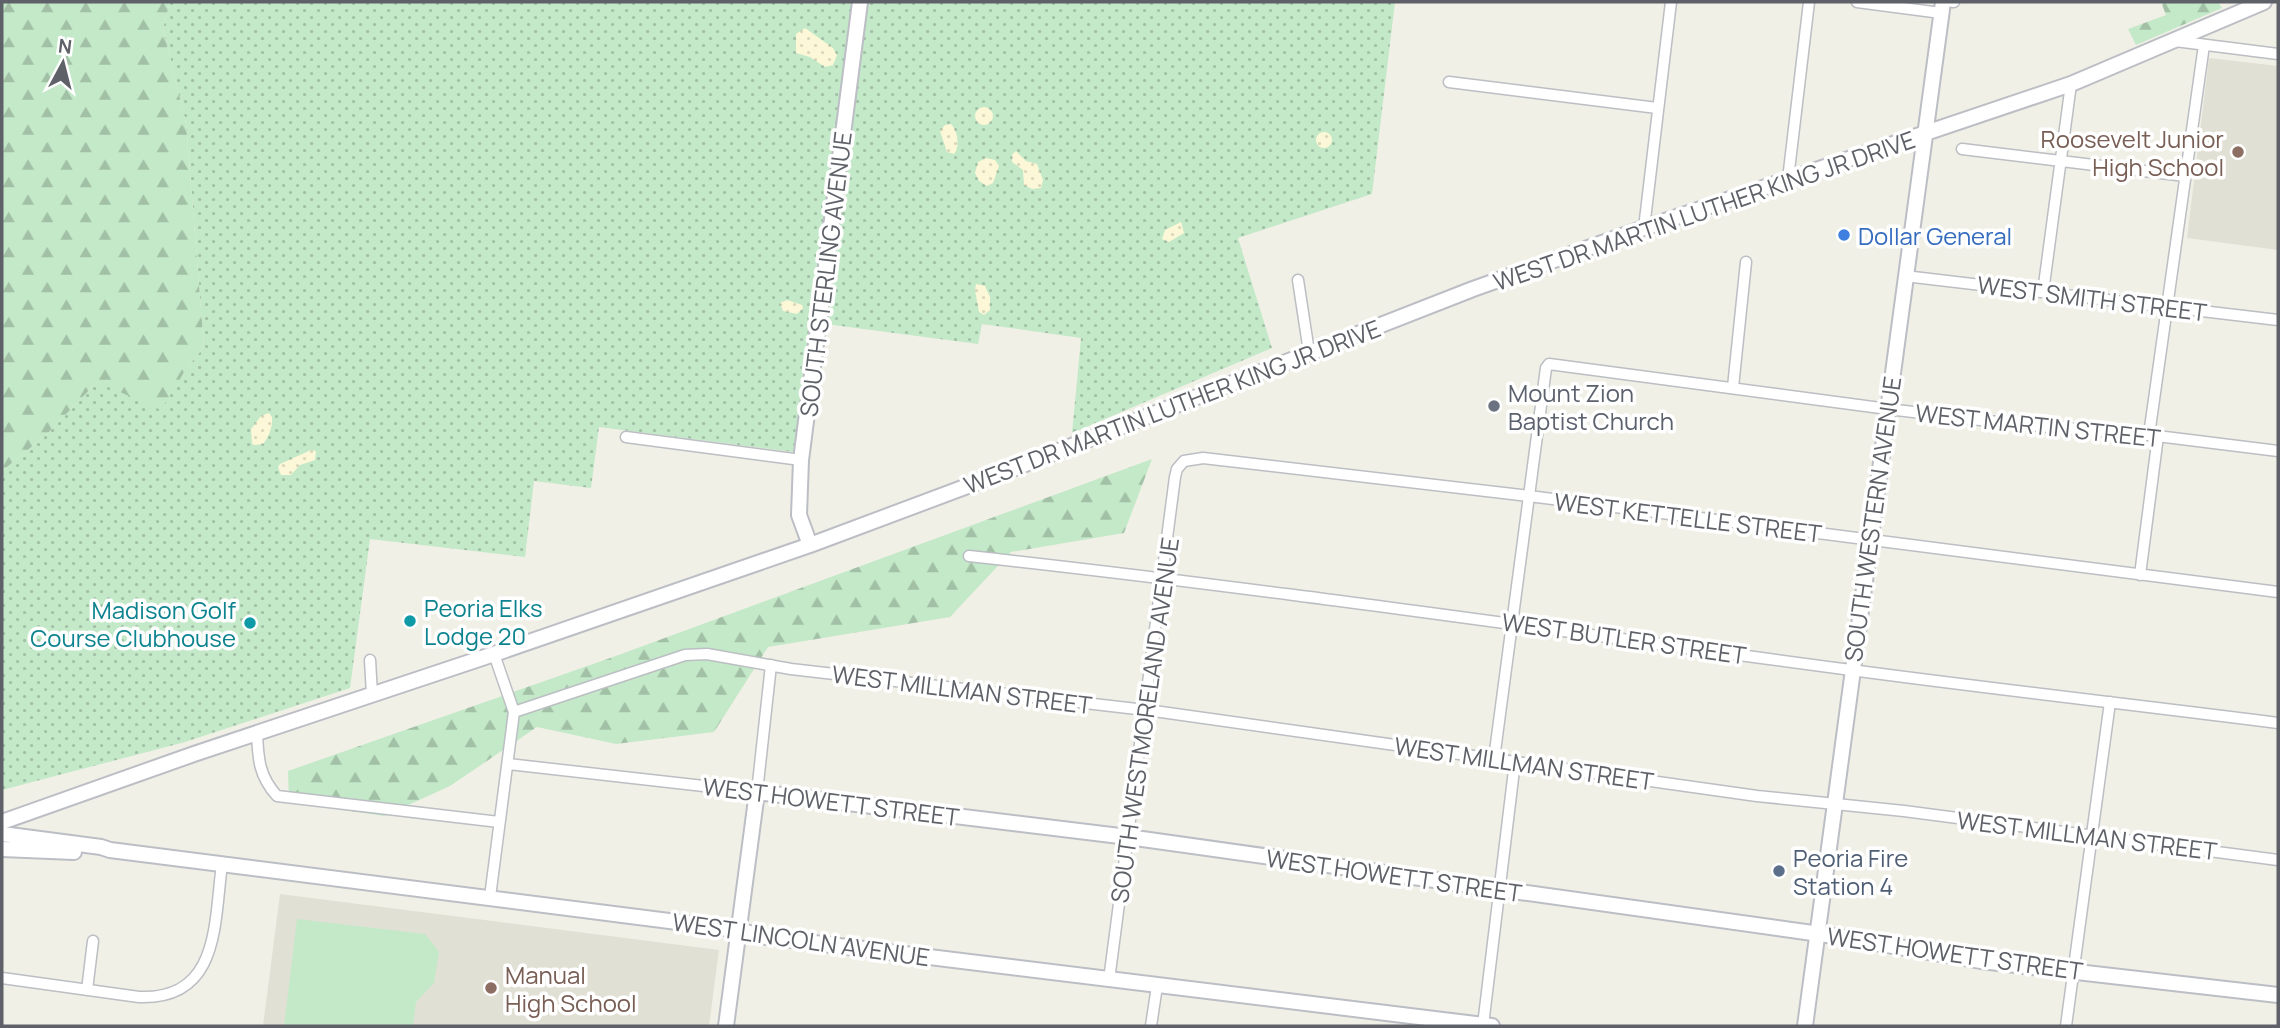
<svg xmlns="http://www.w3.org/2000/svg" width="2280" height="1028" viewBox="0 0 2280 1028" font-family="Manrope,sans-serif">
<defs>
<pattern id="grass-dots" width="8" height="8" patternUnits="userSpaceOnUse" patternTransform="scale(1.75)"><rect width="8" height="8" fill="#c3e9c8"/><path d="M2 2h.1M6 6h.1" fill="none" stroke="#a2c0a6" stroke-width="1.8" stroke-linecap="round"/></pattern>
<pattern id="forest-firs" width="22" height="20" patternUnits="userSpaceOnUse" patternTransform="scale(1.75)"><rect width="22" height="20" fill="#c3e9c8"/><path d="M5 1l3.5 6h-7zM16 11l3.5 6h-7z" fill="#a2c0a6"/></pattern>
<pattern id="sand-dots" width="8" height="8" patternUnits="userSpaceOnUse" patternTransform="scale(1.75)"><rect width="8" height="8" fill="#fcf8d7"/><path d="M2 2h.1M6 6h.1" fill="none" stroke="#dad7bb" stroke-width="1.8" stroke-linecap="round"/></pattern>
</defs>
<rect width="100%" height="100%" fill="#f1f0e7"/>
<path fill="#e1e0d5" d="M2209,58L2278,66V250L2187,238Z
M280,894L719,950L709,1026H263Z"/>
<path fill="url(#grass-dots)" d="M170,2H1395L1372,194L1238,238L1272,348L1072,433L1081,338L982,324L978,344L810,322L794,452L599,427L591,488L534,481L525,557L370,539L350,688L185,742L2,790V471L46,435L97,382L186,369L204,347L186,123L163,29Z"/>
<path fill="url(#forest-firs)" d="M2,2H170L163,29L186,123L204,347L186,369L161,410L97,382L46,435L2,471Z
M2161,2H2218L2222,8L2136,45L2128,29L2166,15Z
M1152,459L1124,533L1011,552L950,617L768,647L714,732L616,744L537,727L450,786L384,816L289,802L288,771L613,657Z"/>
<path fill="url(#sand-dots)" d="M805,28L833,48L837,55L833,65L825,67L810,57L796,53V34Z
M975 116a9 9 0 1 1 18 0a9 9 0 1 1-18 0Z
M951,124C958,131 960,147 954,154L947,152L940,131L945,125Z
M1316 140a8 8 0 1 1 16 0a8 8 0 1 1-16 0Z
M1016,151L1026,161L1037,164L1043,180L1041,188L1032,189L1024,185L1023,170L1012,162V155Z
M986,158L995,160L999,166L993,183L987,186L979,181L975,173L978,162Z
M1181,222L1184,233L1169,242L1162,239L1165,230Z
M976,284L985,286L990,297V310L984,315L979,312L975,290Z
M787,300L802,305L803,308L797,314L783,311L780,303Z
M269,413L272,417C273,426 269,437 263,444L254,445L252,443L251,429L261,416Z
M311,450L316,451L315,460L300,465L291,475H281L278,467L280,464Z"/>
<path fill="#c3e9c8" d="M297,919L425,934L439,952L434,983L416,1002L413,1026H284Z"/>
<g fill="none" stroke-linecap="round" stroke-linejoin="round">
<defs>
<path id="street" d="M1857,2L1941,13
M1952,2H1954
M2175,41L2278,54
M1449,82L1657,108
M1962,149L2185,176
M1788,179L1809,2
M1644,228L1671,2
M1905,276L2278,320
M1298,280L1309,352
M2043,292L2071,84
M1733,387L1746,262
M2149,435L2204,45
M626,437L801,460
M969,556C1264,588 1557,631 1851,670C1993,689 2136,705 2278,723
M2140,575L2158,436
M370,660L372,694
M514,712L685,655L707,654L791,669L1154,711L1757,796L1904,811L2278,860
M257,733C258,759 259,776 277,796L499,822
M1494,759L1546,368L1549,364L1888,409L2014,424L2149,435L2278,451
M508,764L757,792L771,665
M490,897L514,712L494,654
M2,978L139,997C220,1000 214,923 222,864
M1109,980L1175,477L1177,469L1184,461L1203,458L1529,496L2278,592
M87,990L93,941
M1483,1025L1515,762
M1151,1026L1157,986
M2066,1026L2110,702"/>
<path id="secondary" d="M810,545L799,515L801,460L860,2
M2,822L194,754L494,654L810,545L1005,472L1473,289L1644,228L2071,84L2264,2
M2,834L101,847L110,850L740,930L758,936L1492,1026
M2,849L74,852
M726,1026L757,792L1128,837L1834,936L1981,961L2278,995
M1805,1026L1943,2"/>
</defs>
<use href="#street" stroke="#bbbec3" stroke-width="13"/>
<use href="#secondary" stroke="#bcbec5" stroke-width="18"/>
<use href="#street" stroke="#fff" stroke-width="10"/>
<use href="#secondary" stroke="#fff" stroke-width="14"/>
</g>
<g fill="#8d6e63" stroke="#fff" stroke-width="2.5">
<circle cx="2238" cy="152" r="7"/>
<circle cx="491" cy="988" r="7"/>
</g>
<circle fill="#3f7fe0" stroke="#fff" stroke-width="2.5" cx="1844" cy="235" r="7"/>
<circle fill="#6b7280" stroke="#fff" stroke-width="2.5" cx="1494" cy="406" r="7"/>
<g fill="#0f9aa8" stroke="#fff" stroke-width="2.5">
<circle cx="410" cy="621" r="7"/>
<circle cx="250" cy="623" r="7"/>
</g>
<circle fill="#5c6f8a" stroke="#fff" stroke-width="2.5" cx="1779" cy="871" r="7"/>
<g text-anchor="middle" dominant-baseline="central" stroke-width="7" stroke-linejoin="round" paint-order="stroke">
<g font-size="24" fill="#785e54" stroke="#fff" text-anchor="end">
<text x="2224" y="138">Roosevelt Junior<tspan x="2224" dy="28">High School</tspan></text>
<text x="505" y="974" text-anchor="start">Manual<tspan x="505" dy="28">High School</tspan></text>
</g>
<g font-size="24" fill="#5e6168" stroke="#fff">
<text transform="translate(1704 210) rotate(-19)">WEST DR MARTIN LUTHER KING JR DRIVE</text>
<text transform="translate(825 274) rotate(-83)">SOUTH STERLING AVENUE</text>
<text transform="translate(2092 298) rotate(7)">WEST SMITH STREET</text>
<text transform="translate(1172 406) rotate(-21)">WEST DR MARTIN LUTHER KING JR DRIVE</text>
<text transform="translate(2038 425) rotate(6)">WEST MARTIN STREET</text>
<text transform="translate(1688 517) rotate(7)">WEST KETTELLE STREET</text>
<text transform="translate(1872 519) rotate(-82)">SOUTH WESTERN AVENUE</text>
<text transform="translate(1624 638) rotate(8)">WEST BUTLER STREET</text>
<text transform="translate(962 689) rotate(7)">WEST MILLMAN STREET</text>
<text transform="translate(1144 720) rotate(-82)">SOUTH WESTMORELAND AVENUE</text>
<text transform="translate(1524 763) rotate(8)">WEST MILLMAN STREET</text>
<text transform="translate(831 801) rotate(7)">WEST HOWETT STREET</text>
<text transform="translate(2087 835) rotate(7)">WEST MILLMAN STREET</text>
<text transform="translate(1394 875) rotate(8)">WEST HOWETT STREET</text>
<text transform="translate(801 939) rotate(8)">WEST LINCOLN AVENUE</text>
<text transform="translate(1955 953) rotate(8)">WEST HOWETT STREET</text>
</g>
<g font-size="24" fill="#366cbe" stroke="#fff" text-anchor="start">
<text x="1858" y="235">Dollar General</text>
</g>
<g font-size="24" fill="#5b616d" stroke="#fff" text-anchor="start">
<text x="1508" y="392">Mount Zion<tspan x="1508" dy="28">Baptist Church</tspan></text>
</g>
<g font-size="24" fill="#0d838f" stroke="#fff" text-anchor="start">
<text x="424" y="607">Peoria Elks<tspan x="424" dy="28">Lodge 20</tspan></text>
<text x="236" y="609" text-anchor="end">Madison Golf<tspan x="236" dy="28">Course Clubhouse</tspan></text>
</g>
<g font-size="24" fill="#4e5e75" stroke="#fff" text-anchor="start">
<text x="1793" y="857">Peoria Fire<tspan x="1793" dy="28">Station 4</tspan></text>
</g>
</g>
<rect width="2280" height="1028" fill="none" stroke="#5e6168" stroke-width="7"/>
<g transform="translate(63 63) rotate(7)" stroke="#ffffff" stroke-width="5" paint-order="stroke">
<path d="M0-5L12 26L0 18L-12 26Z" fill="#5e6168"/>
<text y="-10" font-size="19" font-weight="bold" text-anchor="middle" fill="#5e6168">N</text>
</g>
</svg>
